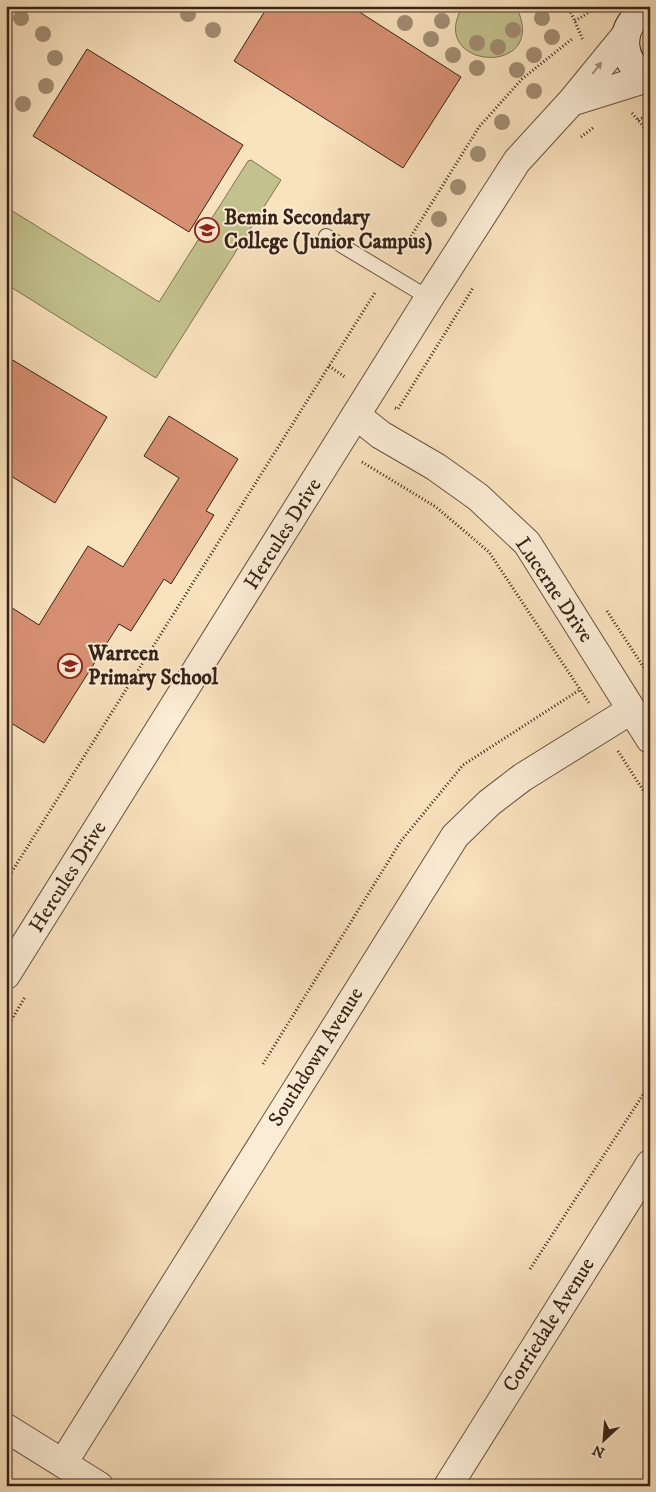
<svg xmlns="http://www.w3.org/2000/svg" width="656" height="1492" viewBox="0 0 656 1492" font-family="'IM FELL DW Pica',serif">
<rect width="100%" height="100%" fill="#f9e2be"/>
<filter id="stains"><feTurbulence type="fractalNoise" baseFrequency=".004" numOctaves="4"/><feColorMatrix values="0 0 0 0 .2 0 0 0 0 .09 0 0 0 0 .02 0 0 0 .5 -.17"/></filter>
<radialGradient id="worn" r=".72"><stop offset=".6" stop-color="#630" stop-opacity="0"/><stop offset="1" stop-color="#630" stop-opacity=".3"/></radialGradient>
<path fill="#c3c28e" stroke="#7e7252" d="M463,6H516C552,79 424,70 463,6Z
M251,160L281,180L156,378L6,284V207L159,302L248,161Z"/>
<path fill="#d79073" stroke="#382217" d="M268,6H350L461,77L403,168L234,61Z
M87,49L243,145L189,232L33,136Z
M6,356L107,417L55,503L6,473Z
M169,416L238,459L206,511L214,515L171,584L164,579L131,631L119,624L44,743L6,720V604L39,625L88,546L123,567L179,478L144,456Z"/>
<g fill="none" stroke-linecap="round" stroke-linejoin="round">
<defs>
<path id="lane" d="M326,236L429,298"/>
<path id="street" d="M571,102L648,78
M357,416L381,435L436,467L478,497L527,543L650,739
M6,975L429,298L517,161L571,102L625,36
M6,1428L99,1486
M63,1463L455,836L489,803L523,777L631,710
M448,1486L650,1164"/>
<path id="secondary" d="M650,9C616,21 618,65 650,78"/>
</defs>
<use href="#lane" stroke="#685241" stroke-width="16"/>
<use href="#street" stroke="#685241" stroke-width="30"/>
<use href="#secondary" stroke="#382217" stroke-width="30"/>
<path stroke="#382217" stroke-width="3" stroke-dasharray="1 2.5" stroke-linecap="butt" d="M568,6L583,40
M575,21L599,6
M632,113L650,134
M638,120L650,114
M581,137L594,127
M400,254L479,127L522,79L572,39
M329,366L345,377
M395,408L398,409L473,288
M362,462L436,507L489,552L589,703
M607,611L650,677
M618,751L650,801
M6,881L376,291
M6,1029L25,997
M263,1064L401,841L463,765L581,689
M530,1269L650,1084"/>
<use href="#lane" stroke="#fbecd5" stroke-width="14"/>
<use href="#street" stroke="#fbecd5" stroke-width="28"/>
<use href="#secondary" stroke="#fbecd5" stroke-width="28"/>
</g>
<g fill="#a28e73">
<circle cx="188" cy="14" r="8"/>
<circle cx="21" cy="18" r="8"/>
<circle cx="542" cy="18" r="8"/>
<circle cx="442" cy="21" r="8"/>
<circle cx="405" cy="23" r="8"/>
<circle cx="213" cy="30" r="8"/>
<circle cx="513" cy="30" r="8"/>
<circle cx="43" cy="34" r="8"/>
<circle cx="552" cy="37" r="8"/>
<circle cx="431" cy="39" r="8"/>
<circle cx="477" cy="43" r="8"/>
<circle cx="498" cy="47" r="8"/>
<circle cx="453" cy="55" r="8"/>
<circle cx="534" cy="55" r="8"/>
<circle cx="55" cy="58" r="8"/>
<circle cx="477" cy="68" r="8"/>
<circle cx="517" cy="70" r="8"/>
<circle cx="46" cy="86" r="8"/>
<circle cx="534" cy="91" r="8"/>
<circle cx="23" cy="104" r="8"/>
<circle cx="502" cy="122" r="8"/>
<circle cx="478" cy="154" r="8"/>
<circle cx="458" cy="187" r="8"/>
<circle cx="439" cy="219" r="8"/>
</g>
<defs><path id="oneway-solid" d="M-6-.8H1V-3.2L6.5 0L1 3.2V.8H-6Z" transform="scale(1.25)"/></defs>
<use fill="#a39180" href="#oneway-solid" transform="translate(597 68) rotate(-52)"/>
<defs>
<symbol id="school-ring" viewBox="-11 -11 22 22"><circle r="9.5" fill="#fbecd5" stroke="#8f2418" stroke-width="1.5"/><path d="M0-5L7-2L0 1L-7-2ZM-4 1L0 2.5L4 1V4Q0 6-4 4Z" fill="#8f2418"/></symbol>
</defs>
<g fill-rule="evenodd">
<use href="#school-ring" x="193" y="216" width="28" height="28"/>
<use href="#school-ring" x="56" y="652" width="28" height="28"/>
</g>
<g text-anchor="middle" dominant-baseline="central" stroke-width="4" stroke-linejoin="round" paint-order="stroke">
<g font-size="21" font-weight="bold" fill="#382217" stroke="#fbecd5" text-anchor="start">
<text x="224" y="218">Bemin Secondary<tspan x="224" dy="24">College (Junior Campus)</tspan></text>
<text x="88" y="654">Warreen<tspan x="88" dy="24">Primary School</tspan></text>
</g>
<g font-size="21" fill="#382217" stroke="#fbecd5">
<text transform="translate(283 534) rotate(-58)">Hercules Drive</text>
<text transform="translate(554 590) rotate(56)">Lucerne Drive</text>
<text transform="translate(68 877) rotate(-58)">Hercules Drive</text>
<text transform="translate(316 1057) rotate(-58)">Southdown Avenue</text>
<text transform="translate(549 1325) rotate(-58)">Corriedale Avenue</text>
</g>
</g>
<rect width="656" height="1492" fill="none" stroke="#f9e2be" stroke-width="25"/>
<rect x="8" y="8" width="641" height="1477" fill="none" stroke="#382217" stroke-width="2.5"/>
<rect x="12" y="12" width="631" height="1467" fill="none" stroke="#382217"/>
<g transform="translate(604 1440) rotate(206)" stroke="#fbecd5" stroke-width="4" paint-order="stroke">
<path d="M0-4L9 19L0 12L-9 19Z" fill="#382217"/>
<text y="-8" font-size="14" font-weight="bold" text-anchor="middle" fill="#382217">N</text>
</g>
<rect width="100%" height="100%" filter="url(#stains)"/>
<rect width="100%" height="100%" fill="url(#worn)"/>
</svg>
